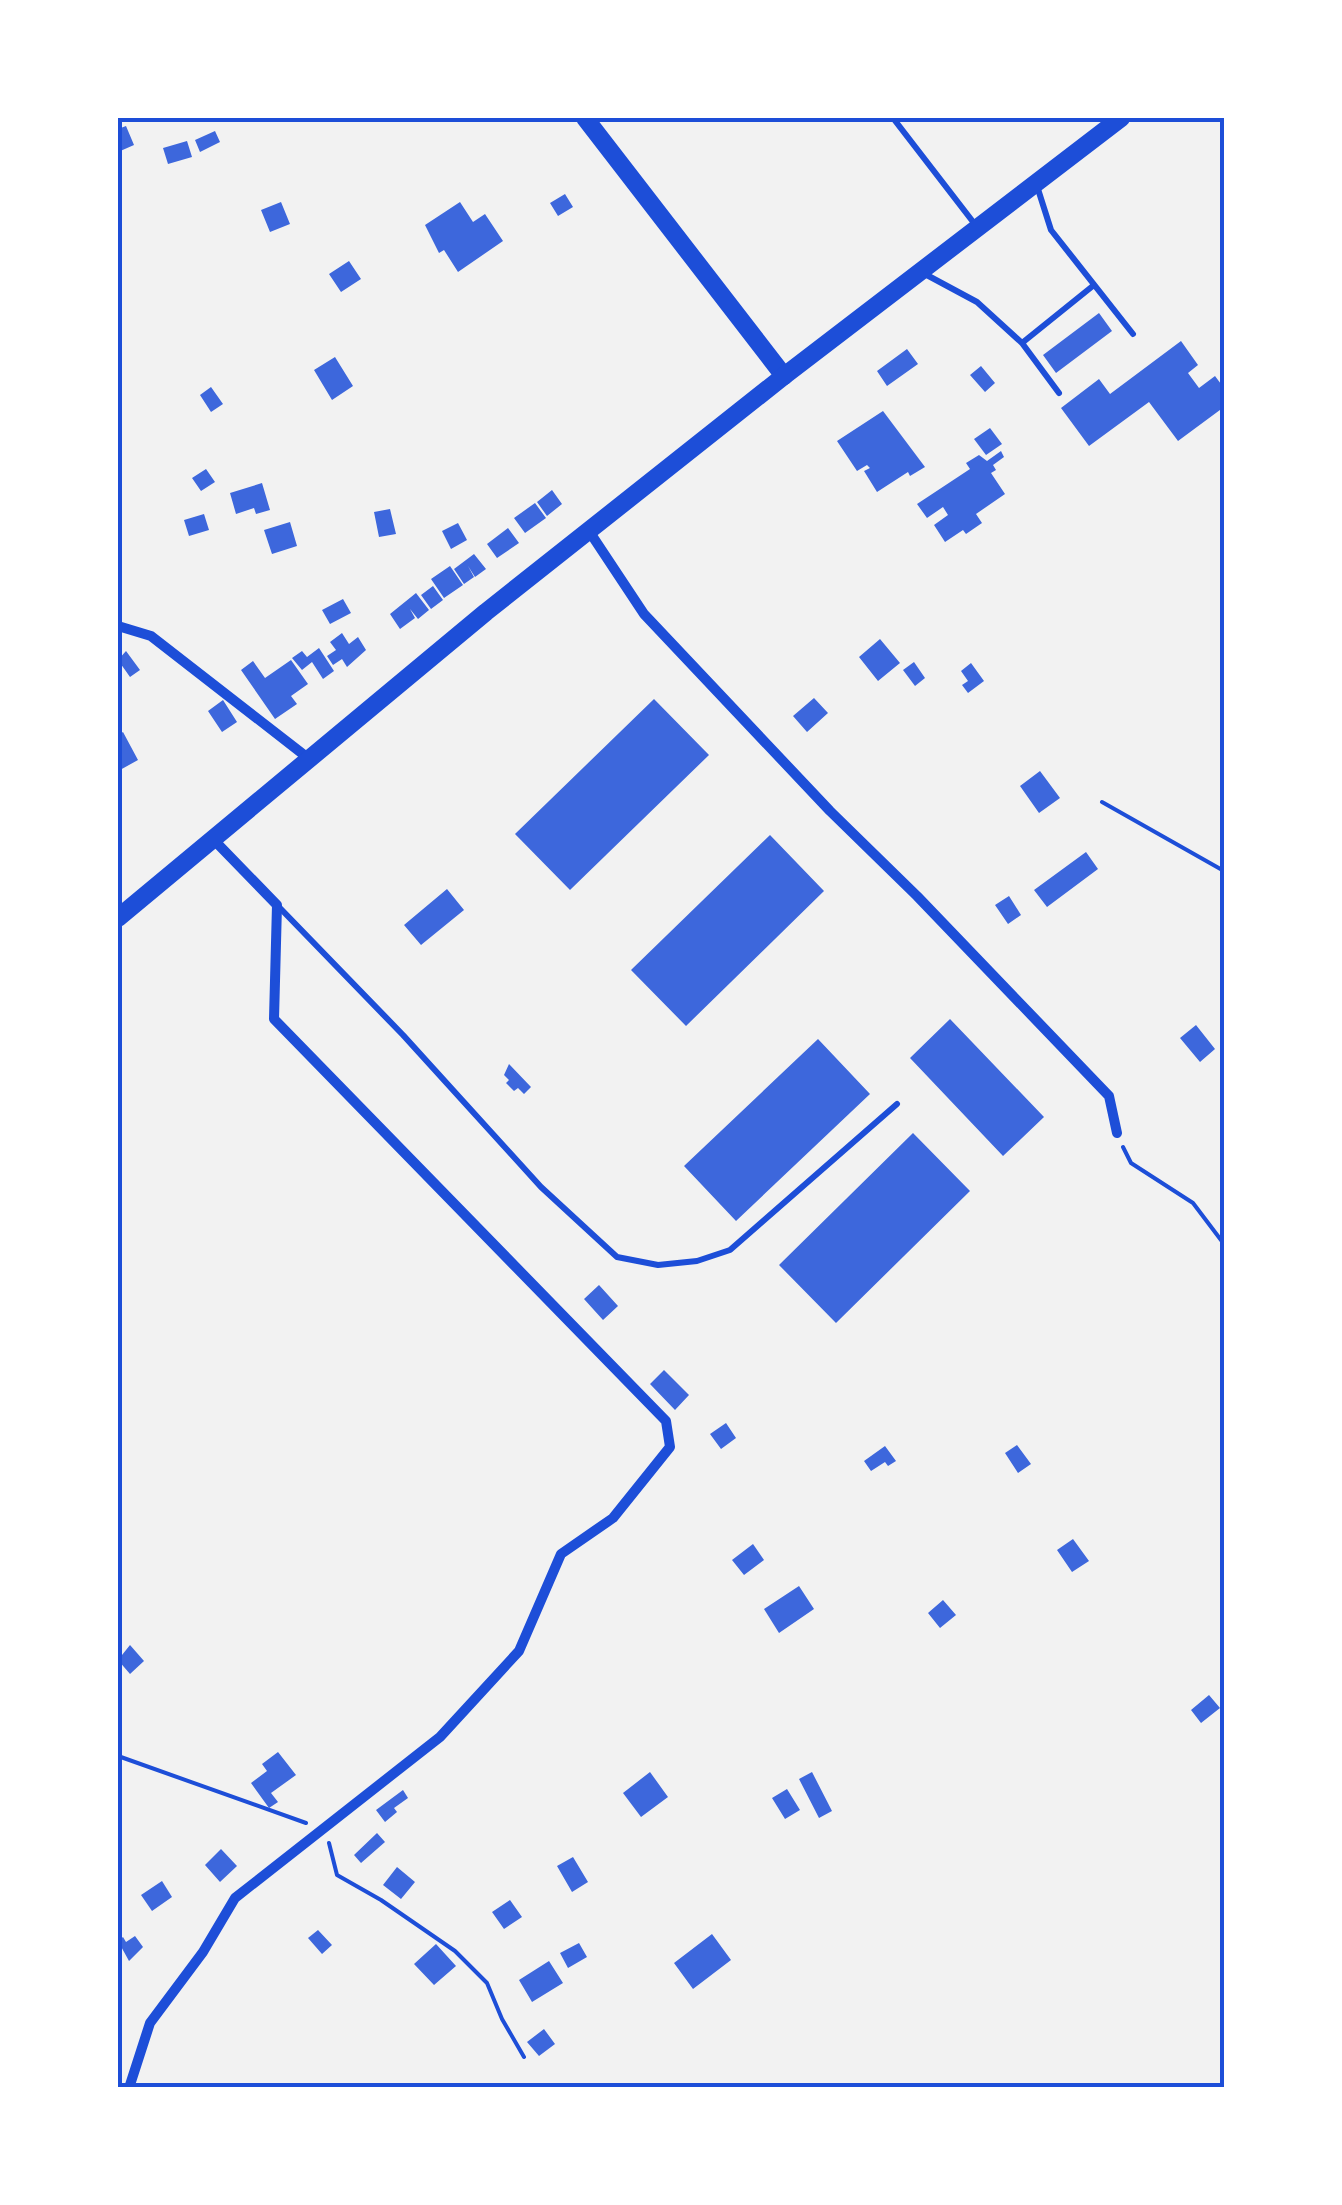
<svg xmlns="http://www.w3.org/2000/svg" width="1342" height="2205" viewBox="0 0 1342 2205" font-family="Lora,serif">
<rect width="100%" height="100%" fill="#f2f2f2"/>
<path fill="#3d67dc" d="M126,126L134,145L118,152V129Z
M215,131L220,142L200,152L195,140Z
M187,141L192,157L168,164L163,148Z
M565,194L573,207L558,216L550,203Z
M281,202L290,224L270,232L261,210Z
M460,202L473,222L485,214L503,241L458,272L444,250L439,253L425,225Z
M349,261L361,279L341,292L329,274Z
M1099,313L1112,331L1056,373L1043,355Z
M1181,341L1198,365L1188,373L1199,388L1215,376L1224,388V407L1178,441L1149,402L1089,446L1061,408L1099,379L1110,394Z
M907,349L918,364L887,386L877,371Z
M335,357L353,386L332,400L314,370Z
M981,366L995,383L985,392L970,375Z
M211,387L223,404L211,412L200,395Z
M883,411L925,467L910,476L908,472L877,492L864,471L870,468L867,465L857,471L837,441Z
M990,428L1002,444L986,455L974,439Z
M1001,451L1004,457L993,465L996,470L991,473L1005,494L976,514L982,523L966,534L963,530L945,542L934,525L948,515L943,507L927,518L917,504L970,469L966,463L979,455L987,461Z
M206,469L215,482L201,491L192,478Z
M262,483L270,510L256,514L254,508L236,514L230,493Z
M552,490L562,504L547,516L537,502Z
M535,503L546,518L525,533L514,518Z
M390,509L396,534L379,537L374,512Z
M204,514L209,530L189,536L184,520Z
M290,522L297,546L272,554L264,530Z
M458,523L467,540L451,549L442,531Z
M508,528L519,543L497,558L487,544Z
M474,554L486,569L475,577L468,566L474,577L464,584L454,569Z
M450,566L463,585L444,598L431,579Z
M433,586L443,600L431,609L421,595Z
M416,593L429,610L418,619L410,609L415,618L400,629L390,614Z
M343,599L351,613L330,624L322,610Z
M342,633L349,644L358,637L366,650L347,667L342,659L333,665L327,656L336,650L330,642Z
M880,639L900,663L878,681L859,657Z
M319,648L334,671L323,679L312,662L302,670L292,658L302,651L307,657Z
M126,651L140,670L130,677L118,660Z
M291,660L308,684L291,696L297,704L275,719L241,670L253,661L265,678Z
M914,662L925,678L915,686L903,670Z
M971,663L984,681L968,693L962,685L968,681L961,671Z
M814,698L828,713L807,732L793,716Z
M654,699L709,755L570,890L515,834Z
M223,700L237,722L222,732L208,711Z
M123,732L138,760L120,770L118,735Z
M1040,771L1060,798L1039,813L1020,786Z
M770,835L824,891L686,1026L631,970Z
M1086,852L1098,869L1047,907L1034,890Z
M447,889L464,910L421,945L404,925Z
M1009,896L1021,915L1008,924L995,905Z
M950,1019L1044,1117L1003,1156L910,1058Z
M1196,1025L1215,1049L1200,1062L1180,1038Z
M818,1039L870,1094L736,1221L684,1166Z
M509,1064L531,1087L524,1094L518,1088L514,1091L506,1083L509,1080L504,1075Z
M913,1133L970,1191L836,1323L779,1265Z
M599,1285L618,1306L603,1320L584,1299Z
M664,1370L689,1395L675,1410L650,1384Z
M726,1423L736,1438L721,1449L710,1434Z
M1017,1445L1031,1464L1018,1473L1005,1453Z
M885,1446L896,1461L888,1466L885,1462L871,1471L864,1461Z
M1073,1539L1089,1561L1072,1572L1057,1550Z
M753,1544L764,1560L744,1575L732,1560Z
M799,1586L814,1609L779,1633L764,1609Z
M943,1600L956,1615L940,1628L928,1613Z
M130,1645L144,1661L130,1674L118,1660Z
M1209,1695L1220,1708L1201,1723L1191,1710Z
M278,1752L296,1775L271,1793L278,1802L269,1808L251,1783L267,1771L262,1764Z
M650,1772L668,1797L641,1817L623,1793Z
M812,1772L832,1811L819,1818L799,1779Z
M787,1789L800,1810L785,1819L772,1798Z
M403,1790L408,1798L394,1808L397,1812L385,1822L376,1810Z
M377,1833L385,1842L361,1863L354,1855Z
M221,1849L237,1866L220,1882L205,1865Z
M573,1857L588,1882L572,1892L557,1866Z
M397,1867L415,1882L401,1899L383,1885Z
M162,1881L172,1897L152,1911L141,1895Z
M510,1900L522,1917L504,1929L492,1912Z
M318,1930L332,1945L322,1954L308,1938Z
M712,1934L731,1960L693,1989L674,1963Z
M135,1936L143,1947L129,1961L118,1941L123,1937L126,1942Z
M579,1943L587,1957L568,1968L560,1953Z
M436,1944L456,1966L434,1985L414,1964Z
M549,1961L563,1983L532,2002L519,1980Z
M544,2029L555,2044L539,2056L527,2042Z"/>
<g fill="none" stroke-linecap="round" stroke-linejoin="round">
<path stroke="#1d4ed8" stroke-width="4" d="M1102,802L1224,871
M1123,1147L1131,1163L1193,1203L1224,1244
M118,1756L306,1823
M329,1843L337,1875L381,1900L455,1951L487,1983L502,2019L524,2057"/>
<path stroke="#1d4ed8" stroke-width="6" d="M893,118L977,227
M1037,186L1051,230L1133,334
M923,273L977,302L1022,343L1059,393
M1022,343L1094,285
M278,906L403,1035L541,1187L617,1257L658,1265L697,1261L730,1250L897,1104"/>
<path stroke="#1d4ed8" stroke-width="10" d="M589,531L644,614L830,811L917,896L1109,1096L1117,1133
M118,626L151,636L308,758
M129,2088L150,2023L203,1952L235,1898L440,1737L519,1651L561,1554L613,1518L670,1447L666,1421L274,1019L277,905L212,838"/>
<path stroke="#1d4ed8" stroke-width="18" d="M585,118L784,376"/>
<path stroke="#1d4ed8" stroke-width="18" d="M118,918L486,612L784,376L1121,118"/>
</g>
<rect width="1342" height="2205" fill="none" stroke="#ffffff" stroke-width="240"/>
<rect x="120" y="120" width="1102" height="1965" fill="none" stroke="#1d4ed8" stroke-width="4"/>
</svg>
